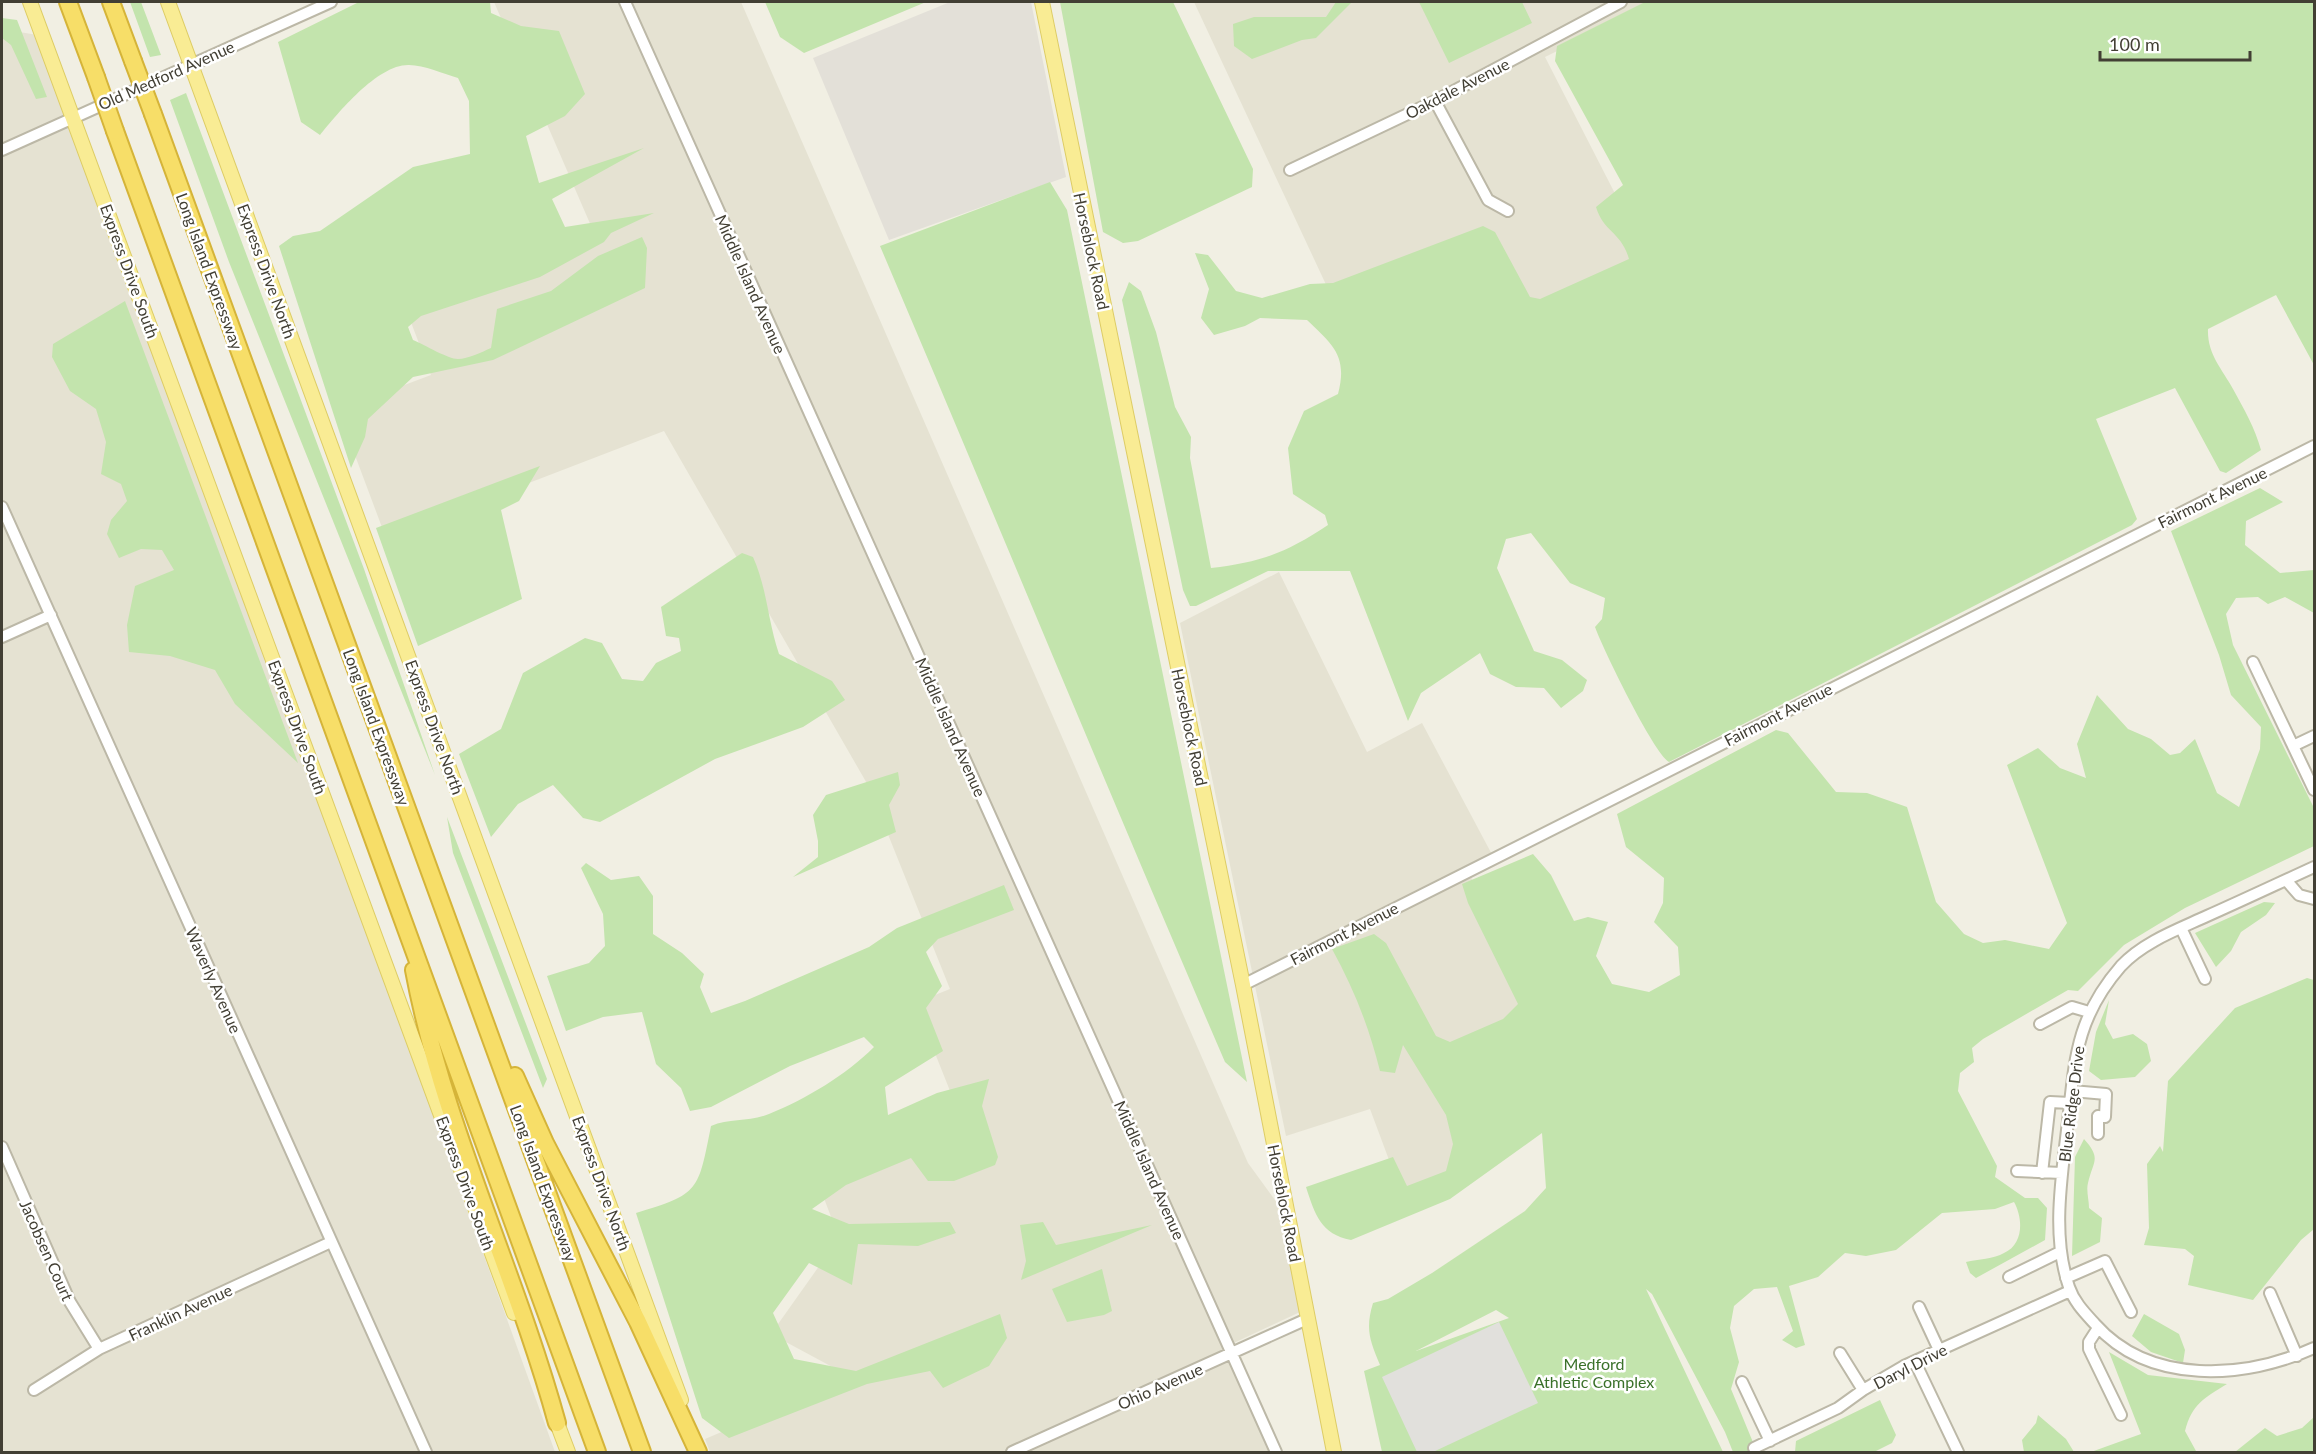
<svg xmlns="http://www.w3.org/2000/svg" width="2316" height="1454" viewBox="0 0 2316 1454" font-family="Lato,sans-serif">
<rect width="100%" height="100%" fill="#f1efe3"/>
<path fill="#e5e2d2" d="M494,2H741L1248,1163L1277,1203L1300,1312L1223,1348L1270,1452H710L705,1439L851,1377L771,1334L839,1238L819,1185L964,1126L915,1003L950,989L869,787L664,431L386,538L338,410L431,375L409,317L598,242Z
M1194,2H1656L1545,57L1647,256L1520,317L1329,291Z
M2,29L43,36L555,1452H2Z
M1279,572L1367,752L1422,723L1496,862L1470,875L1542,1021L1462,1129L1463,1181L1401,1192L1370,1109L1286,1136L1180,623Z"/>
<path fill="#e3e0d8" d="M950,2H1031L1066,177L889,240L813,58Z"/>
<path fill="#c3e4ad" fill-rule="evenodd" d="M130,2H141L161,55L150,57Z
M359,2H490L491,13L521,26L559,31L585,94L565,116L526,136L539,183L644,148L552,199L565,227L654,213L611,233L604,242L540,277L421,316L408,327L413,340C425,345 448,359 458,359C468,359 482,352 491,348L497,309L551,291L598,256L642,237L647,248L645,288L493,360L413,377L368,419L365,437L351,468L279,246L293,236L320,231L413,167L470,154L469,101L458,78C444,74 424,65 409,65C378,64 338,113 320,135L301,122L278,42Z
M765,2H926L804,53L780,37Z
M1060,2H1173L1253,169L1252,187L1138,241L1123,243L1103,232Z
M1336,2H1352L1316,38L1302,40L1252,59L1234,46L1233,24L1254,17H1326Z
M1419,2H1522L1532,23L1449,63Z
M1645,2H2314V365L2276,295L2208,329C2207,354 2222,369 2233,389C2244,409 2255,428 2261,450L2226,473L2220,471L2175,388L2096,419L2137,519L2132,525L1669,762C1653,752 1603,649 1595,627L1602,619L1605,598L1570,583L1531,533L1506,539L1497,568L1534,651L1562,660L1587,680L1583,691L1561,708L1544,688L1516,687L1490,674L1480,653L1421,693L1408,721L1350,571H1268L1196,606H1190L1183,590L1122,300L1129,282L1141,291L1156,332L1175,407L1191,437L1190,458L1211,568C1261,562 1286,553 1328,525L1325,515L1293,494L1288,448L1304,411L1338,394C1348,356 1333,345 1307,320L1260,318L1245,326L1214,335L1201,318L1209,289L1195,253L1208,255L1236,291L1262,298L1310,284L1333,283L1483,226L1495,232L1530,297L1540,299L1629,259C1621,231 1604,233 1596,207L1623,185L1555,61L1557,46Z
M2,18L17,20L47,97L36,99L11,45L2,38Z
M186,93L364,569L435,775L229,262L170,100Z
M1050,182L1067,210L1247,1082L1225,1062C1108,791 996,518 880,246Z
M125,301L298,763L235,704L215,670L170,656L129,652L127,625L135,586L174,570L162,550L141,549L119,558L107,534L111,520L127,501L121,484L101,474L106,442L96,409L70,391L52,357L53,344Z
M540,466L519,501L501,510L522,599L418,646L376,528Z
M2260,488L2283,502L2246,521L2245,545L2280,573L2314,570V613L2285,597L2268,604L2258,597L2236,598L2226,614L2233,645L2314,808V846L2185,908L2124,945L2078,991L2068,990L1983,1039L1972,1048L1974,1062L1960,1073L1958,1091L1997,1166L1995,1177L2025,1198H2038L2047,1208L2045,1240L1976,1278L1970,1273L1966,1262C1978,1259 1994,1259 2004,1253C2024,1244 2023,1218 2014,1202L1995,1209L1942,1213L1896,1250L1866,1256L1845,1253L1818,1277L1789,1286L1805,1345L1796,1348L1782,1340L1793,1331L1777,1287L1754,1289L1734,1306L1730,1328L1739,1362L1731,1389L1757,1452H1733L1725,1432L1652,1294L1646,1289L1723,1452H1382L1364,1371L1380,1365C1370,1340 1365,1330 1373,1303L1388,1299L1432,1273L1525,1211L1546,1188L1542,1133L1450,1199L1351,1240C1321,1234 1315,1215 1306,1187L1393,1157L1407,1186L1446,1171L1453,1144L1446,1115L1403,1045L1395,1073L1380,1071C1369,1027 1354,989 1332,949L1374,934L1386,943L1436,1036L1450,1042L1503,1019L1518,1004L1468,903L1462,884L1533,854L1551,875L1574,921L1588,917L1608,922L1596,956L1612,984L1649,992L1680,975L1678,947L1654,922L1663,903L1664,878L1626,847L1617,814L1776,730L1788,733L1836,792L1867,793L1907,807L1936,902L1964,934L1983,943L2005,940L2049,949L2067,923L2007,765L2038,748L2060,768L2086,778L2077,744L2097,695L2128,729L2151,739L2170,755L2180,753L2195,739L2217,793L2239,807L2260,749L2261,727L2231,695L2219,655L2171,531ZM1496,1310L1509,1318L1416,1351Z
M742,553L753,557C767,588 768,622 779,654L832,681L845,700L803,727L715,759L600,822L583,818L553,785L518,804L491,837L459,754L501,729L523,673L585,638L602,643L622,679L643,681L656,663L681,651L679,638L666,636L661,607Z
M898,772L900,785L889,805L896,832L793,877L818,857V841L813,815L826,795Z
M447,817L547,1079L543,1088L453,853Z
M586,863L611,880L639,876L653,896V934L682,953L704,974L700,987L711,1013L745,1001L869,947L897,928L1004,885L1014,910L938,939L926,952L942,986L926,1008L943,1051L885,1087L888,1115L937,1093L989,1079L982,1106L998,1157L995,1165L954,1181H928L911,1158L846,1185L812,1209L849,1224L950,1222L956,1233L918,1246L858,1244L852,1285L809,1263L773,1313L794,1359L856,1371L1000,1314L1007,1338L989,1366L943,1388L930,1371L867,1384L729,1438L702,1418L636,1213C700,1194 698,1191 711,1126C730,1118 750,1122 769,1114C806,1099 846,1075 874,1047L864,1037L790,1066L711,1107L690,1111L681,1088L656,1064L642,1012L603,1017L566,1031L547,976L589,963L605,946L603,914L581,868Z
M2264,902L2275,903L2266,915L2241,932L2231,951L2216,967L2195,933Z
M2307,978L2314,980V1229L2301,1240L2253,1300L2188,1285L2194,1256L2185,1249L2144,1245L2149,1228L2147,1164L2160,1146L2163,1152L2168,1081L2235,1008Z
M2109,1000L2105,1024L2113,1039L2133,1034L2147,1044L2151,1061L2135,1077L2101,1080L2089,1071L2096,1032Z
M2084,1139C2102,1159 2093,1161 2088,1183C2086,1190 2089,1200 2089,1208L2102,1218L2100,1242L2072,1256L2075,1157Z
M1043,1222L1056,1245L1152,1225L1021,1280L1026,1261L1020,1225Z
M1102,1269L1112,1311L1104,1315L1067,1322L1052,1289Z
M2144,1314L2179,1334L2185,1350L2183,1363L2151,1352L2132,1336Z
M2109,1352L2148,1375L2227,1384C2204,1398 2192,1404 2185,1431L2196,1451L2233,1452H2091L2141,1434Z
M1880,1400L1896,1435L1892,1443L1874,1452H1795L1796,1441Z
M2038,1415L2066,1439L2074,1452H2024L2022,1440L2036,1423Z
M2314,1417V1452H2235L2265,1428L2277,1436L2302,1428Z"/>
<path fill="#e1e0dc" d="M1499,1322L1538,1403L1433,1452H1417L1382,1377Z"/>
<g fill="none" stroke-linecap="round" stroke-linejoin="round">
<defs>
<path id="minor" d="M625,2L1276,1452
M1435,101L1488,200L1508,211
M2,150L331,2
M1290,170L1435,101L1621,2
M2,507L426,1452
M2,637L51,615
M2253,662L2314,790
M2293,746L2314,736
M2314,867C2279,883 2243,900 2207,916C2179,929 2143,942 2121,966C2074,1020 2075,1063 2067,1130C2061,1182 2052,1237 2069,1287C2074,1302 2085,1313 2095,1324C2150,1386 2245,1379 2314,1348
M2286,880L2299,895L2314,899
M2181,928L2205,979
M1243,985L2314,446
M2040,1024L2072,1007L2089,1012
M2072,1091L2106,1094L2105,1117L2098,1116V1134
M2,1147L70,1302L99,1349
M2017,1171L2062,1173
M2042,1173L2050,1102L2070,1103
M2009,1277L2060,1252
M2066,1278L2105,1261L2131,1312
M2270,1293L2297,1356
M1919,1307L1939,1350
M2098,1328L2089,1342V1349L2121,1415
M1840,1353L1863,1390
M1915,1362L1958,1452
M1742,1382L1770,1441
M34,1390L99,1349L331,1242
M1754,1448L1838,1408L1863,1390L1904,1366L2070,1291
M1012,1452L1307,1319"/>
<path id="major" d="M30,2L514,1313
M168,2L681,1400
M1042,2L1243,985L1334,1452
M554,1415L568,1452"/>
<path id="highway" d="M68,2L96,77
M111,2L133,61
M153,114L642,1452
M115,131L597,1452
M414,970C443,1126 515,1270 557,1423
M515,1076L545,1143L638,1322L698,1452"/>
</defs>
<use href="#minor" stroke="#bcb8a7" stroke-width="14"/>
<use href="#major" stroke="#ddcc65" stroke-width="16"/>
<use href="#highway" stroke="#d5b439" stroke-width="20"/>
<use href="#minor" stroke="#fff" stroke-width="10"/>
<use href="#major" stroke="#f9ec94" stroke-width="14"/>
<use href="#highway" stroke="#f7de68" stroke-width="16"/>
<defs>
<path id="highway-bridge" d="M133,61L153,114
M96,77L115,131"/>
</defs>
<use href="#highway-bridge" stroke="#d5b439" stroke-width="20" stroke-linecap="butt"/>
<use href="#highway-bridge" stroke="#f7de68" stroke-width="16"/>
</g>
<g text-anchor="middle" dominant-baseline="central" stroke-width="5" stroke-linejoin="round" paint-order="stroke">
<g font-size="16" fill="#423f34" stroke="#fff">
<text transform="translate(166 75) rotate(-24)">Old Medford Avenue</text>
<text transform="translate(1457 88) rotate(-27)">Oakdale Avenue</text>
<text transform="translate(1092 251) rotate(78)">Horseblock Road</text>
<text transform="translate(130 271) rotate(70)">Express Drive South</text>
<text transform="translate(210 271) rotate(70)">Long Island Expressway</text>
<text transform="translate(267 271) rotate(70)">Express Drive North</text>
<text transform="translate(751 284) rotate(66)">Middle Island Avenue</text>
<text transform="translate(2212 497) rotate(-26)">Fairmont Avenue</text>
<text transform="translate(1778 714) rotate(-27)">Fairmont Avenue</text>
<text transform="translate(298 727) rotate(70)">Express Drive South</text>
<text transform="translate(377 727) rotate(70)">Long Island Expressway</text>
<text transform="translate(435 727) rotate(70)">Express Drive North</text>
<text transform="translate(951 727) rotate(66)">Middle Island Avenue</text>
<text transform="translate(1190 727) rotate(78)">Horseblock Road</text>
<text transform="translate(1344 933) rotate(-27)">Fairmont Avenue</text>
<text transform="translate(214 980) rotate(66)">Waverly Avenue</text>
<text transform="translate(2071 1104) rotate(-83)">Blue Ridge Drive</text>
<text transform="translate(1150 1170) rotate(66)">Middle Island Avenue</text>
<text transform="translate(466 1183) rotate(70)">Express Drive South</text>
<text transform="translate(544 1183) rotate(70)">Long Island Expressway</text>
<text transform="translate(602 1183) rotate(70)">Express Drive North</text>
<text transform="translate(1285 1203) rotate(79)">Horseblock Road</text>
<text transform="translate(47 1250) rotate(66)">Jacobsen Court</text>
<text transform="translate(180 1312) rotate(-25)">Franklin Avenue</text>
<text transform="translate(1910 1366) rotate(-27)">Daryl Drive</text>
<text transform="translate(1160 1386) rotate(-24)">Ohio Avenue</text>
</g>
<g font-size="16" fill="#3a712a" stroke="#fff">
<text x="1594" y="1363">Medford<tspan x="1594" dy="18">Athletic Complex</tspan></text>
</g>
</g>
<rect width="2316" height="1454" fill="none" stroke="#423f34" stroke-width="6"/>
<path d="M2100 51v9h150v-9" fill="none" stroke="#423f34" stroke-width="3"/>
<text x="2109" y="51" font-size="18" fill="#423f34" stroke="#ffffff" stroke-width="4.5" paint-order="stroke">100 m</text>
</svg>
